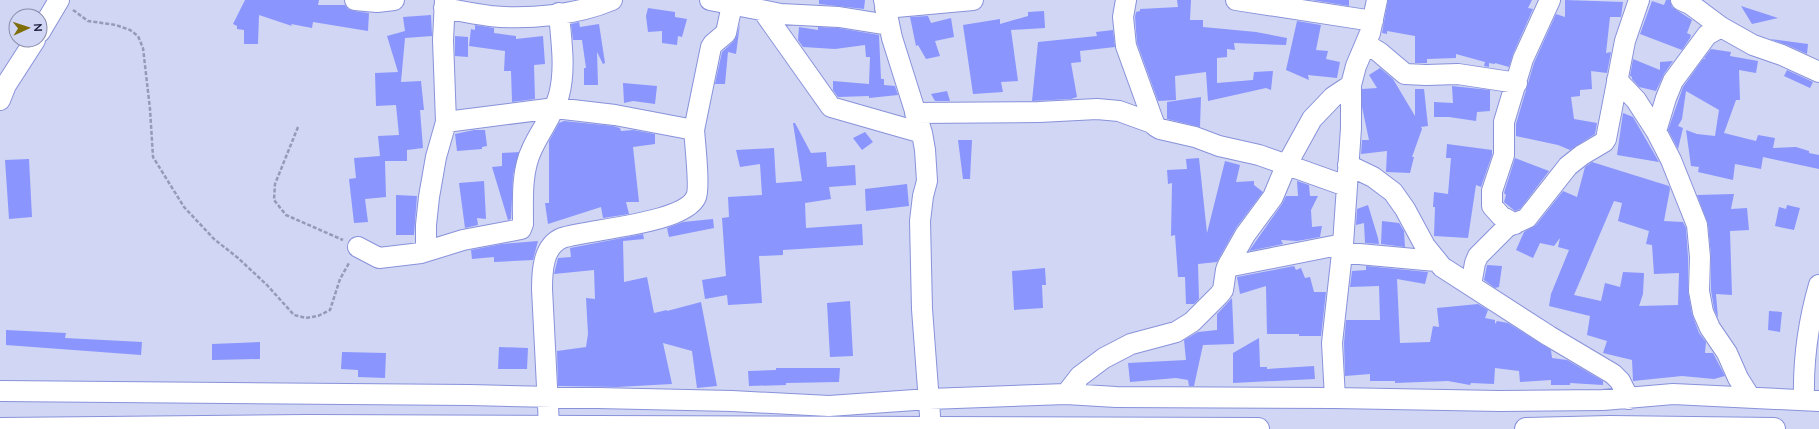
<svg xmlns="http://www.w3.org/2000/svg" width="1819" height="429" viewBox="0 0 1819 429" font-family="Lato,sans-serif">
<rect width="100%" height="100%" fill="#d1d6f5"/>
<path fill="#8a95fe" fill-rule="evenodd" d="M245,0H319L318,5H345L348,9L354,11L369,13L368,31L313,22L312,28L291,24L292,26L259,15L258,44H244V30L237,29V26L233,24Z
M819,0H865L864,9L819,4Z
M1177,0H1191L1190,20H1203V27L1256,32L1287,38L1286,45L1234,43L1235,50L1227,49V57L1217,58V83L1253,80L1254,72L1273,71L1271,90L1266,88L1208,101L1206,72L1175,76L1176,100L1158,101L1137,43L1135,17L1136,12L1140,11V9L1178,7Z
M1312,0H1349V6Z
M1388,0H1532L1528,8L1533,9L1513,54L1509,67L1495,63V64L1489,63V67L1484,66L1485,62L1456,54V58L1427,59V63H1415V36L1387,31V34L1382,33Z
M1565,0L1623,2L1621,17H1610L1606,53L1611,52L1607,73L1591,71L1592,89L1580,90V96L1571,97L1574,119L1597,123L1595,134L1570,150L1558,145L1516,136V124L1534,63L1556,14L1565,17Z
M1666,0H1670L1672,7L1692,20L1687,33L1691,35L1690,38L1682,50L1640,34L1652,1L1664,5Z
M1741,6L1778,18L1752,24Z
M648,8L675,12V17L687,19L682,37L678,36L677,45L662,43V31L648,32L646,16Z
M1044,11L1045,28L1011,30L1018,81L1001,82L1003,92L973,94L963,25L1000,19V24L1028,16V12Z
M431,15L432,36L405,38L401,82L421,81L424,110H420L423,148L407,150V161H385L386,197L365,199L368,222L354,223L349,179L356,178L354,158L380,156L378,136L399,135L396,105L376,106L375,73L398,72L387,36L405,31L403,17Z
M928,16L931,23L951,18L954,37L935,41L940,56L926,59L918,45L916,46L910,17Z
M1297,21L1321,25L1316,50L1328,51L1326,59L1340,62L1337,78L1308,75L1309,80L1286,70Z
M579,22L580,27L599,24L605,63L603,64L597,52L598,85H584V68H586L582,40H573L571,24Z
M740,24L736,54L728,52L725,84H715L722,52L734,41L737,35Z
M475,25L494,28V33L516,36V39L543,36L545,64L534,65L535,99L512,102L511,71H504L505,51L469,46L471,29L475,30Z
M799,27L818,30V27L838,28L879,35L881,79H884V85L895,86L898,95L869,98V96L838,97L833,90V81L869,84L870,57H866L865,45L835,49L803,47L798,40Z
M1113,30L1115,47L1080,51L1081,62L1071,63L1077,97L1071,99L1032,101L1038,42L1097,36L1096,32Z
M455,36L468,37V57L455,56Z
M1770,39L1808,44L1807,54L1787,45Z
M1711,49L1731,52L1730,56L1758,61L1756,73L1739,70L1740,100H1736L1724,133L1756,141L1758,135L1775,138L1773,148L1796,147L1809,151V153L1819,155V169L1763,157L1761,169L1735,164L1733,180L1698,172L1699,167L1691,166L1686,130L1697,134L1715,136L1719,110L1686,91L1682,119L1678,126L1683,128L1678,149L1668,130L1683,87L1703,59H1706L1704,58Z
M1633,59L1660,70V62L1673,61L1664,74L1656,91L1639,87L1632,79V77L1630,76Z
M1380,68L1393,79L1415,116V89H1424L1428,126L1421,127L1422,129L1412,157H1414L1410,173L1386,172L1387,151L1361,154L1362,140H1369L1362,107V89L1377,88L1369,75Z
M1787,70L1813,82L1810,88L1784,76Z
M623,83L657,86L655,104L633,101L624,103Z
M1452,86L1490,90V111L1477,112L1476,121L1449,117H1434V102L1453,103Z
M947,91L950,101H935L931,94Z
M1201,97L1200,127L1167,119V102Z
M1623,113L1633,117L1659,162L1617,155Z
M564,121L613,126L620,128L621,131L633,130L655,134V144L633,147L639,202H626L629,214L603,218L601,207L548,224L545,203H549V141L559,123Z
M793,123H795L811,153L826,152L827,167L855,165L856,185L829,187L831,199L805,203L806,228L862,224L863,245L783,250V255L759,256L762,303L728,305L727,295L705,299L702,280L726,276L722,218L729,217L728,197L762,195L760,164L740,167L736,150L774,148L776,183L802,181Z
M474,130H485L487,146L482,147V149L457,151L455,134Z
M865,132L873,142L862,150L853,138Z
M958,140H972L970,179H963Z
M1447,144L1492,150V155L1481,187L1476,185L1468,238L1434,236L1435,207H1433L1434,192L1448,194L1451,158H1446Z
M519,152L513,175L511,219L508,220L492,167L502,166V153Z
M1199,158L1207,233L1225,161L1240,165L1236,182L1254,181V185L1263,192L1236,228L1217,262L1198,264L1199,299L1194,304H1186L1185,277H1178L1175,235L1171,236L1172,183L1168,184L1167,170L1187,169L1186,159Z
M1515,158L1549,171L1520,209L1515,211L1504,202L1506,195L1504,193Z
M29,159L32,217L9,219L5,160Z
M1592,162L1669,186L1670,189L1664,221L1683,222L1686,228L1688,257V291L1692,314L1699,333L1706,342L1705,353H1713L1725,376L1714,379L1682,376L1633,381L1632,360L1603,353L1607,341L1587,335L1590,316L1549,306L1551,294L1569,250L1558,247L1560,238L1554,246L1540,243L1533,258L1516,250L1524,232L1536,225L1563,191L1577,197L1585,167ZM1614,201L1622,203L1618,221L1649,231L1646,244L1652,245L1654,274L1679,273L1678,305L1639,306L1643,294L1644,273L1623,272L1620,287L1605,283L1601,301L1574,295Z
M484,181L486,219L477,218L478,225L465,228L459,183Z
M1297,181L1309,185L1310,196H1318L1311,210L1312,227L1301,228L1322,226L1320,237L1297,241L1281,240L1283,244L1249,251L1282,204L1286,196H1298Z
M907,184L909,206L866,211L865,189Z
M1734,194L1731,209L1747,208L1749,230L1730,231L1732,295L1716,294L1718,318L1714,309L1711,290V256L1708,224L1697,195Z
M396,195L417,196L414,235H396Z
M1368,205L1378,238L1379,244L1365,243L1364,223L1356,225L1357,209Z
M1787,205L1800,208L1794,230L1775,226L1779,207L1786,209Z
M713,219L714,228L669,237L667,228L683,222Z
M1382,221L1399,223L1404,231L1405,247L1381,244Z
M643,234L644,239L623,241L624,282L647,277L654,313L667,310V311L701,302L717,386L697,388L692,351L663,343L672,384L617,387L558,386L557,351L586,347L588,334L586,298L595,299L594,270L554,274L558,258L571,257L570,248Z
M538,241L533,260L494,262V257L472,259L471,250L502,244Z
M1487,265L1502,266L1499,287L1495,288L1484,280Z
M1294,266L1296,270L1301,268L1305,278L1310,277L1314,292H1326L1321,336H1299V334H1267L1266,286L1240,294L1237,277Z
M1366,266L1428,272L1425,284L1397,279L1400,343L1430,342L1433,326L1439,327L1437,308L1478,304L1488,310L1485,318L1495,320V324L1497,321L1508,323L1551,350L1552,358L1567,360L1603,381V385L1570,383V385H1551V380L1520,382L1519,371L1495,368L1494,384L1471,383L1470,385L1448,381L1395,383V381H1370V374L1345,376L1344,343L1346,320H1380L1379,286L1350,287L1352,271L1366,270Z
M1045,268L1046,285H1042L1043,308L1014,310L1012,271Z
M1232,298L1234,344L1203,345L1194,386H1189L1188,380L1176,378L1130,382L1128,363L1186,360L1184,340L1198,332L1217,330V314Z
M850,301L853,356L830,357L827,303Z
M1769,311L1782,312L1780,332L1768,330Z
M6,330L66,333L65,338L142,342L141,355L6,345Z
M1259,338L1260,367H1267V369L1314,366L1315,379L1233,383V353Z
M260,342V359L212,360V344Z
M499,347L528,348L527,369H498Z
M342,352L386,353L385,378L358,377V370L341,369Z
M776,368H840L839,382L786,383V385L749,386L748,371L776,370Z"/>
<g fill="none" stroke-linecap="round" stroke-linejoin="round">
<defs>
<path id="street" d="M355,0L377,2L394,0
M710,0L781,14L839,17L889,25
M884,0L892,38L922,133L925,150L927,181L923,196L920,221L922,309L931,429
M1126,0L1123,17L1126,46L1155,126L1160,129L1195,137L1219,146L1259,155L1346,186
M1236,0L1373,21
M1681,0L1690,4L1721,27L1753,45L1782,55L1819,72
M444,8C460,11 475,14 490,16C528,20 577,15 612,0
M885,8L973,0
M763,11L831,107L922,133
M1721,27L1707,35L1673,81L1666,98L1656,131L1671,160L1697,225L1700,257L1699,291L1703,312L1710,328L1727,353L1738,378L1750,397
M40,32L59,0
M1366,44L1379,52L1405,74L1426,75L1458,74L1517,83
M1617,80L1636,100L1656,131
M0,100L6,85L35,40
M915,113L1039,112L1097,109L1119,111L1152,123
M446,122L555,108L615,115L694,130L711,47L713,44L726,33L732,5
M1348,165L1373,177L1393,192L1405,209L1425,246L1442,267L1549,336L1613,374L1620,381L1629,399
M1515,224L1501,216L1492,206V191L1504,155V122L1523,59L1550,0
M358,247L379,258L421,253L463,240L521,229L523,224C523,199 521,172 532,149C540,131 554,114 559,95C566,68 561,40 559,13
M426,250V225L429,197L436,157L446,122L443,40L445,0
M1342,254H1359L1436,261
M1227,267L1343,244
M1471,285L1475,263L1478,256L1507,227L1527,218L1568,166L1582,155L1604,142L1606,139L1625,41L1639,0
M0,391L469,395L732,401L829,406L929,399L1066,394L1116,397L1335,398L1500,401L1603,400L1673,394L1819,401
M1066,394L1080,376L1104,358L1131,344L1176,332L1192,322L1219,295L1223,290L1226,270L1228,265L1245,235L1273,197L1286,166L1312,119L1333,97L1351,85
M1335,398L1332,343L1343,244L1351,128V85L1356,66L1370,33L1377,0
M1804,399C1803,359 1808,323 1819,285
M549,426L542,289C542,271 543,246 562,238C590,229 684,224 696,197C700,189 695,142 694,130"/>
<path id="primary" d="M0,429L308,426L1258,429
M1526,429L1610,427L1774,429"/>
</defs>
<use href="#street" stroke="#8892da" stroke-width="22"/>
<use href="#primary" stroke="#8892da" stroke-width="24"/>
<path stroke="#969ab8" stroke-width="2.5" stroke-dasharray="4 2" stroke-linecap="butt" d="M73,10L88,21L116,25L130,30L138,36L143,48L150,109L153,157L184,207L214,239L238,258L267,285L294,315L306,318L318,316L330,310L340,279L349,263
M298,127L275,184L274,200L286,215L343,240"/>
<use href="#street" stroke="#fff" stroke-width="20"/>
<use href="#primary" stroke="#fff" stroke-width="22"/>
</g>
<g transform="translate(28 28) rotate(87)"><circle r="19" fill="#d1d6f5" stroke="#888caa"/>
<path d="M0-3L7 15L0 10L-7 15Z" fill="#7f6d09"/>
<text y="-6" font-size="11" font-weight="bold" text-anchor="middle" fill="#1a1d39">N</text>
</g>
</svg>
